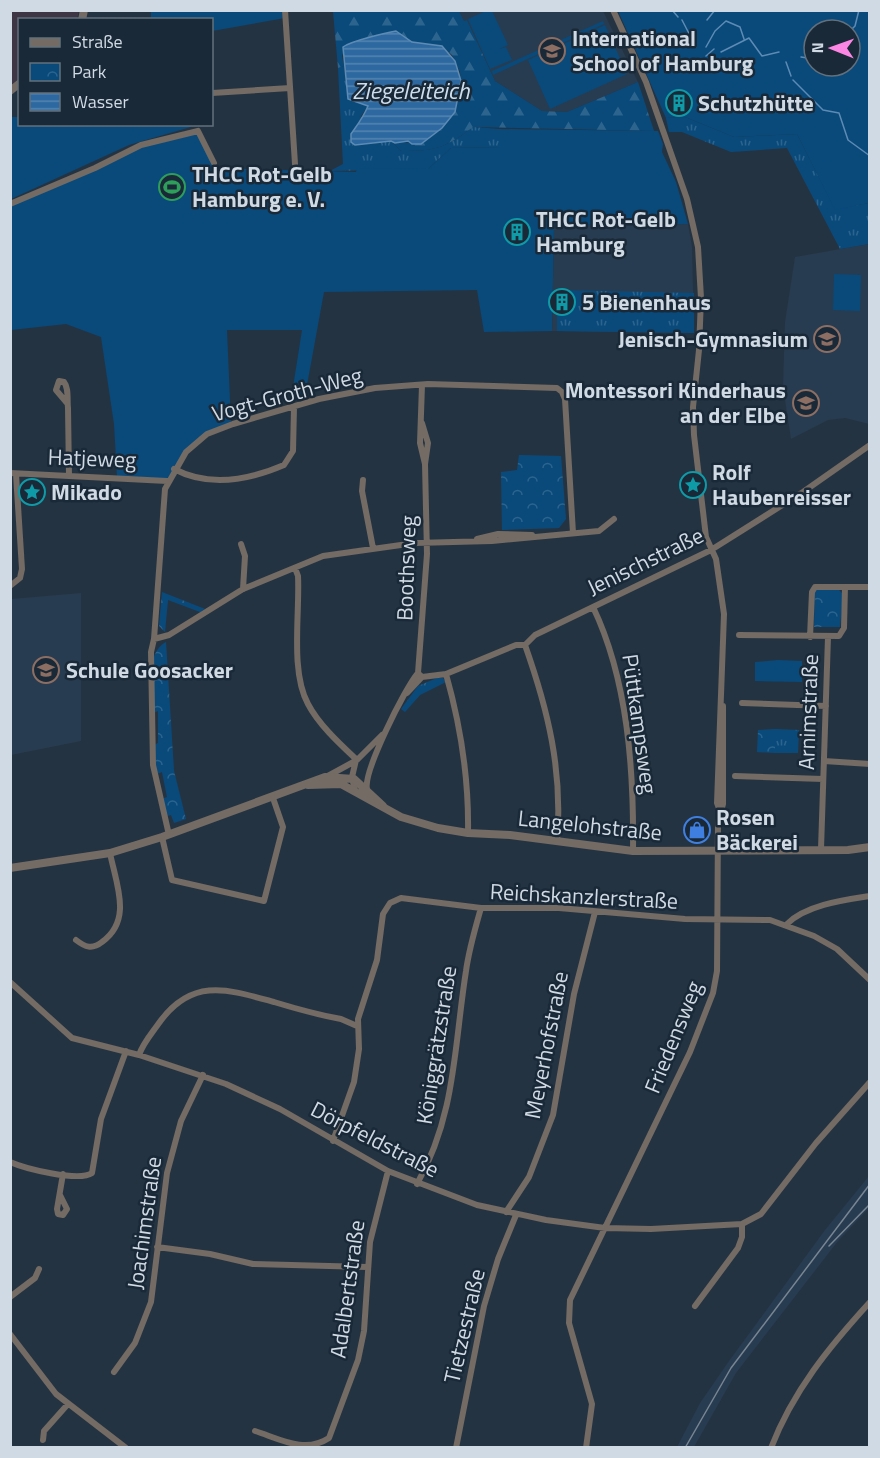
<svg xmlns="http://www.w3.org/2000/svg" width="880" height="1458" viewBox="0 0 880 1458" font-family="'Titillium Web',sans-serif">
<defs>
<pattern id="grass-tufts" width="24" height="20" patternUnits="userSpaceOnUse" patternTransform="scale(1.5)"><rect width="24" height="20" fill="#094a7b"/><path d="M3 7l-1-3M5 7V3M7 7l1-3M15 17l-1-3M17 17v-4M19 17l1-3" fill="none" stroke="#2c648e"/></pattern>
<pattern id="forest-firs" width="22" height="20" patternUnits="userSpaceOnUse" patternTransform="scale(1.5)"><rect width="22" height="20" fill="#094a7b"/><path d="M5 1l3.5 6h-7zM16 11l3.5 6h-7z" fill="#2c648e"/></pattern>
<pattern id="park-crowns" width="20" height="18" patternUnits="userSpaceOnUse" patternTransform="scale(1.5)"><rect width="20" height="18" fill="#094a7b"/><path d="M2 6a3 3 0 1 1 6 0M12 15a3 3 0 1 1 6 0" fill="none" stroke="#2c648e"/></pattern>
<pattern id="water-rules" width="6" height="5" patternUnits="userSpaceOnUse" patternTransform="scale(1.5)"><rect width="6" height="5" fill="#2d69a0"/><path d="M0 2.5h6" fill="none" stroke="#5485b1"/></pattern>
</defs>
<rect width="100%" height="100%" fill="#243342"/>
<path fill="#3e3545" d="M11,10L79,11L77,19L20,20L19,78L11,86Z"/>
<path fill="#273c50" d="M459,11H603L638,82L567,112L542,111L495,81L467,20L464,21Z
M688,224L692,247L694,333L552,331L554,225Z
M869,244V424L845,418L828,420L791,439L783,387L785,322L795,257Z
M81,593V741L11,755V599Z
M869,1176V1208L838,1241L736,1373L694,1447H677L700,1403L729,1361L825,1230Z"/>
<path fill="url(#grass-tufts)" d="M344,66L348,99L368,106L361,116L358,145L364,142L391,141L401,151C435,151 446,148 473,127L500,129V147L451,148L428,169L330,171L343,164L338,68Z
M685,117L734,137L797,134L835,209L869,203V244L840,249L787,148L731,152L682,132H669L666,118Z
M557,290L694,293V333L557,331Z
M437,678H443L446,682L420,695L405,712L401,709L418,686Z
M775,729L799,730L798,753H775Z"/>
<path fill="url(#forest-firs)" d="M333,11H459L464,21L467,20L495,81L542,111L567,112L638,82L654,131L473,127C446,148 435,151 401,151L391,141L421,144L445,124L456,109L461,81L460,72L452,55L442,46L412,42L396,31L346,45L342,56L344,66L338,68Z"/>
<path fill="url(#park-crowns)" d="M519,455L561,456L566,519L559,528L502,530L501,472L517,470Z
M818,589H838L843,594L840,627H814L815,591Z
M162,592L205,609L200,612L168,600L165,632L159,626Z
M166,642L174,771L186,819L174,823L171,815L167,816L162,799L167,797L162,772L157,774L154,745L158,743V711L153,713C153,691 144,654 166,642Z
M775,729V753L757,752L758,730Z"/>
<path fill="#094a7b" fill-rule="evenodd" d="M151,10L285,11V18L212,31V20H151Z
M486,11H492L508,45L499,49L506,47L512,60L490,69L468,19Z
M618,11H869V203L835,210L797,134L734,137L685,117L666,118ZM814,30H850V66H814Z
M603,21L604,24L493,75L492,71Z
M605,25L627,74L550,109L528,60Z
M11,117H19L20,124L194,126L129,145L11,199Z
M500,129L658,131L663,144L662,152L676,182L688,224L554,225L552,331L484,332L477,290L324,292L305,396L291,400L302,330H227L231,424C197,438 188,451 167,481L117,477L114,424L101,337L66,324L11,330V204L141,145L198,131L214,168L356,172L357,168L428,169L451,148L500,147Z
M834,274L861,275L860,311L833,310Z
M778,660L802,661V682L755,681V662Z"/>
<path fill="url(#water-rules)" stroke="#5e8bb4" stroke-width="1.5" d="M396,31L412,42L442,46L455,61L461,81L455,112L442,128L421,144H412L408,141L395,143L391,141L355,145L351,142V134C358,124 363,118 368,106L348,99L343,47C351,41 385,33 396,31Z"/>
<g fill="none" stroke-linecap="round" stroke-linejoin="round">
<path stroke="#5e8bb4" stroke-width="1.5" d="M672,10L678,17
M682,20L696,47
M707,20L715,10
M850,31L855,26L859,10
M706,47L715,31L726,21L740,27L744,39
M721,52L749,38L762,56L779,52
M706,56L714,49
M801,57L814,59
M786,62L791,76
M793,80L823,110L839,113L848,140L870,156"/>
<path stroke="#736b64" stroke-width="6" d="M285,10L295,164
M613,10L646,82L687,199L698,247L701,298L699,350L693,407L694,435L706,537L716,559L724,614L717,803L720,811
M212,93L290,88
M198,131L214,163
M10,204L95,168L141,145L198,131
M422,385L420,443L425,464
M67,403L56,390L59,381L64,382C69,388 67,400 68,408L69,476
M174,469C210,488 249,480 284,465L293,451L294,407
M10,473L167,481
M363,480L362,491L373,548
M477,539L498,534L532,535
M241,544L245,556L243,589
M295,568L298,576C300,613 290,671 308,704C319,725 340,744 357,760
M10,586L20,578L22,569L16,474
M593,607C628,680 634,771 633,851
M739,635L839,636L844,628L845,587
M810,637L812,592L815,587H870
M154,639L169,635L243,589L323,556L415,543L492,541L599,531L614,519
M525,645C548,710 563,771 557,841
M418,673L422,677L446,674L516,645H525L535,635L711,550L803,492L870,445
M418,673L427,554L425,464L428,443L422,423
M446,674C461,727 469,777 468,833
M407,693L422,677
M742,703L826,706
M824,761L870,764
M735,776L823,779
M326,777L357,760L382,735
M367,789C363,772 405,688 418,673
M355,791L352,777L356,760
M169,835L153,765L151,652L154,639L165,489L186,452L207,434L233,424L319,399L375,388L428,384L557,388L562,392L565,399L573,533
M162,837L172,880L264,901L283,827L273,798
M821,849L828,637
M787,924C806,905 844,900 870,896
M76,940C85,947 92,950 102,942C133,920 116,884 110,853
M10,982L72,1038L139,1055L226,1084L280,1109L388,1171L477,1205L546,1220L605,1228L651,1229L742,1224L761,1214L816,1143L870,1082
M139,1055C143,1043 152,1033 159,1023C192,977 227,989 274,1002C297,1009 319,1015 341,1019L357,1026
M333,1141L354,1082L359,1049L358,1019L377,960L383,914L390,903L401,898L481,908H559L685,919L770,920L814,936L837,949L870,980
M10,1162C26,1169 79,1182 92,1173L101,1119L126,1051
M417,1184C456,1115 454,1046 466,971C469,949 475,929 481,908
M60,1195L67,1209L63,1215L58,1214L57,1209L63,1174
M506,1212L529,1177L553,1115L574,994L595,912
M157,1247L210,1254L253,1264L367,1267
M10,1297L35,1278L39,1269
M695,1306L738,1248L742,1237V1224
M10,1334L56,1394L126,1448
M114,1372L135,1343L151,1302L167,1173L181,1121L203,1075
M255,1431C280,1439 305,1454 329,1438L358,1360L364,1331L370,1242L388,1171
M43,1440L44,1431L68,1404
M456,1448L484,1306L498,1259L516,1215
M586,1448L592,1404L569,1323L570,1300L690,1052L713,993L717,971L718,823L723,804V706
M771,1448C793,1391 829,1347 870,1302"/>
<path stroke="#736b64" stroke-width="8" d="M82,20L84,10
M10,91L20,83
M308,785L341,784L401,817L438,828L468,833L510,835L633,851L848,850L870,847
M10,868L110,853L162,837L325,777L354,779L383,806"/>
<path stroke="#788592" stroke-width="1.5" d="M829,1246L870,1204
M685,1448L731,1368L870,1184"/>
</g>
<defs>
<symbol id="school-ring" viewBox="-11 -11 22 22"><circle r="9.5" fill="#1a2937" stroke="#8d6e63" stroke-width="1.5"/><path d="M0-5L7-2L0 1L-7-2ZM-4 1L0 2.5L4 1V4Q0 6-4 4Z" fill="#8d6e63"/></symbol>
<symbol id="building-ring" viewBox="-11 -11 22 22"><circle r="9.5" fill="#1a2937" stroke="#0f9aa8" stroke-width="1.5"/><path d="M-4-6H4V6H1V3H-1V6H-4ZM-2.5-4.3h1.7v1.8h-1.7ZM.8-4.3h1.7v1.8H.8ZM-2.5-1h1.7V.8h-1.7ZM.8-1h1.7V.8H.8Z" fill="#0f9aa8"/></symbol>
<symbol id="stadium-ring" viewBox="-11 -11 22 22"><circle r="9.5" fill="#1a2937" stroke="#2e9e5b" stroke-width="1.5"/><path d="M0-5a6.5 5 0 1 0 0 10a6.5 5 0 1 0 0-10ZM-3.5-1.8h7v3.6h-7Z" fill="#2e9e5b"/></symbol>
<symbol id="sight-ring" viewBox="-11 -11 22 22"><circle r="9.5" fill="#1a2937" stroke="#0f9aa8" stroke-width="1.5"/><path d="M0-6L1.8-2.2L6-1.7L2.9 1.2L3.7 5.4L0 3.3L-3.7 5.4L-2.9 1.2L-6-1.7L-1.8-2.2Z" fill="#0f9aa8"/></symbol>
<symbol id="shop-ring" viewBox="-11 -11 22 22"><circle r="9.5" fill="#1a2937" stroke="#3f7fe0" stroke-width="1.5"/><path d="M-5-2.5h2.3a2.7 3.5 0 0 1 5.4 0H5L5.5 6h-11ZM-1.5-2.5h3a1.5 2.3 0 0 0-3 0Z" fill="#3f7fe0"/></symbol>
</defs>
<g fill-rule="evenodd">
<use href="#school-ring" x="537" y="36" width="30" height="30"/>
<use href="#building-ring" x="664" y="88" width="30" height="30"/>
<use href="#stadium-ring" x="157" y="172" width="30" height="30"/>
<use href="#building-ring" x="502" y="217" width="30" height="30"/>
<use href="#building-ring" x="547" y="287" width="30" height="30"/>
<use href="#school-ring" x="812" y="324" width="30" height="30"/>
<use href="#school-ring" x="791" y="388" width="30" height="30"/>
<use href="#sight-ring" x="678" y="470" width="30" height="30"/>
<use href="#sight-ring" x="17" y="477" width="30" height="30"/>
<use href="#school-ring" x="31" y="655" width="30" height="30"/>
<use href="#shop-ring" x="682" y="815" width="30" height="30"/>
</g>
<g text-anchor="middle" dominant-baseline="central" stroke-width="5" stroke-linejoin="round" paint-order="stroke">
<g font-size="22" font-weight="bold" fill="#d0dae4" stroke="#1a2937" text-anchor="start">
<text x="572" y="38">International<tspan x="572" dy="25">School of Hamburg</tspan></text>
<text x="698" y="103">Schutzhütte</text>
<text x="192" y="174">THCC Rot-Gelb<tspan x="192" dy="25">Hamburg e. V.</tspan></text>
<text x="536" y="219">THCC Rot-Gelb<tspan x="536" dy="25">Hamburg</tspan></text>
<text x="582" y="302">5 Bienenhaus</text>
<text x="808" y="339" text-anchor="end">Jenisch-Gymnasium</text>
<text x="786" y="390" text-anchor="end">Montessori Kinderhaus<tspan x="786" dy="25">an der Elbe</tspan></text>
<text x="712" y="472">Rolf<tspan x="712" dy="25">Haubenreisser</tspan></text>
<text x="51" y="492">Mikado</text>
<text x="66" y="670">Schule Goosacker</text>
<text x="716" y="817">Rosen<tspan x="716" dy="25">Bäckerei</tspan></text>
</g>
<g font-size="22" fill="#d0dae4" stroke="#1a2937">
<text transform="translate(287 394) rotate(-15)">Vogt-Groth-Weg</text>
<text transform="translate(92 458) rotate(2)">Hatjeweg</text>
<text transform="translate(645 561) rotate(-26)">Jenischstraße</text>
<text transform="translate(406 568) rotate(-88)">Boothsweg</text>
<text transform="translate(808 712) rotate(-88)">Arnimstraße</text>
<text transform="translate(640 724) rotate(82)">Püttkampsweg</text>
<text transform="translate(590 825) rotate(6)">Langelohstraße</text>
<text transform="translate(584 896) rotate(3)">Reichskanzlerstraße</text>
<text transform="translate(673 1037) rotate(-68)">Friedensweg</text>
<text transform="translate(436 1045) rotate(-81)">Königgrätzstraße</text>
<text transform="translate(546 1045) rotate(-79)">Meyerhofstraße</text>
<text transform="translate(375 1139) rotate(27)">Dörpfeldstraße</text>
<text transform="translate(144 1223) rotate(-82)">Joachimstraße</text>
<text transform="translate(347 1289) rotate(-82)">Adalbertstraße</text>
<text transform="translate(464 1326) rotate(-77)">Tietzestraße</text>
</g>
<g font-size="24" font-style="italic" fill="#cfdeef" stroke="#1a2937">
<text x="411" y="90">Ziegeleiteich</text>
</g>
</g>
<rect width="880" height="1458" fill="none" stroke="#d0dae4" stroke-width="24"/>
<rect x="18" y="18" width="195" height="108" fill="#1a2937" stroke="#63707c" stroke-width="1.5"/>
<rect x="30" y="38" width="30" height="9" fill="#736b64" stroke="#63707c" stroke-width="1.5"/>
<text x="72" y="48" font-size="18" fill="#d0dae4">Straße</text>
<rect x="30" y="63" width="30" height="18" fill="url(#park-crowns)" stroke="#63707c" stroke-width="1.5"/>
<text x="72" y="78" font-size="18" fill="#d0dae4">Park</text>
<rect x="30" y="93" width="30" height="18" fill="url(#water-rules)" stroke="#63707c" stroke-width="1.5"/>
<text x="72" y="108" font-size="18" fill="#d0dae4">Wasser</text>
<g transform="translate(832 48) rotate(271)"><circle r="28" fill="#1a2937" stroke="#63707c" stroke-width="1.5"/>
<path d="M0-4.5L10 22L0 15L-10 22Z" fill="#fc86e4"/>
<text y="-9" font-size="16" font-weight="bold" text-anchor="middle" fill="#d0dae4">N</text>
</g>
</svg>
